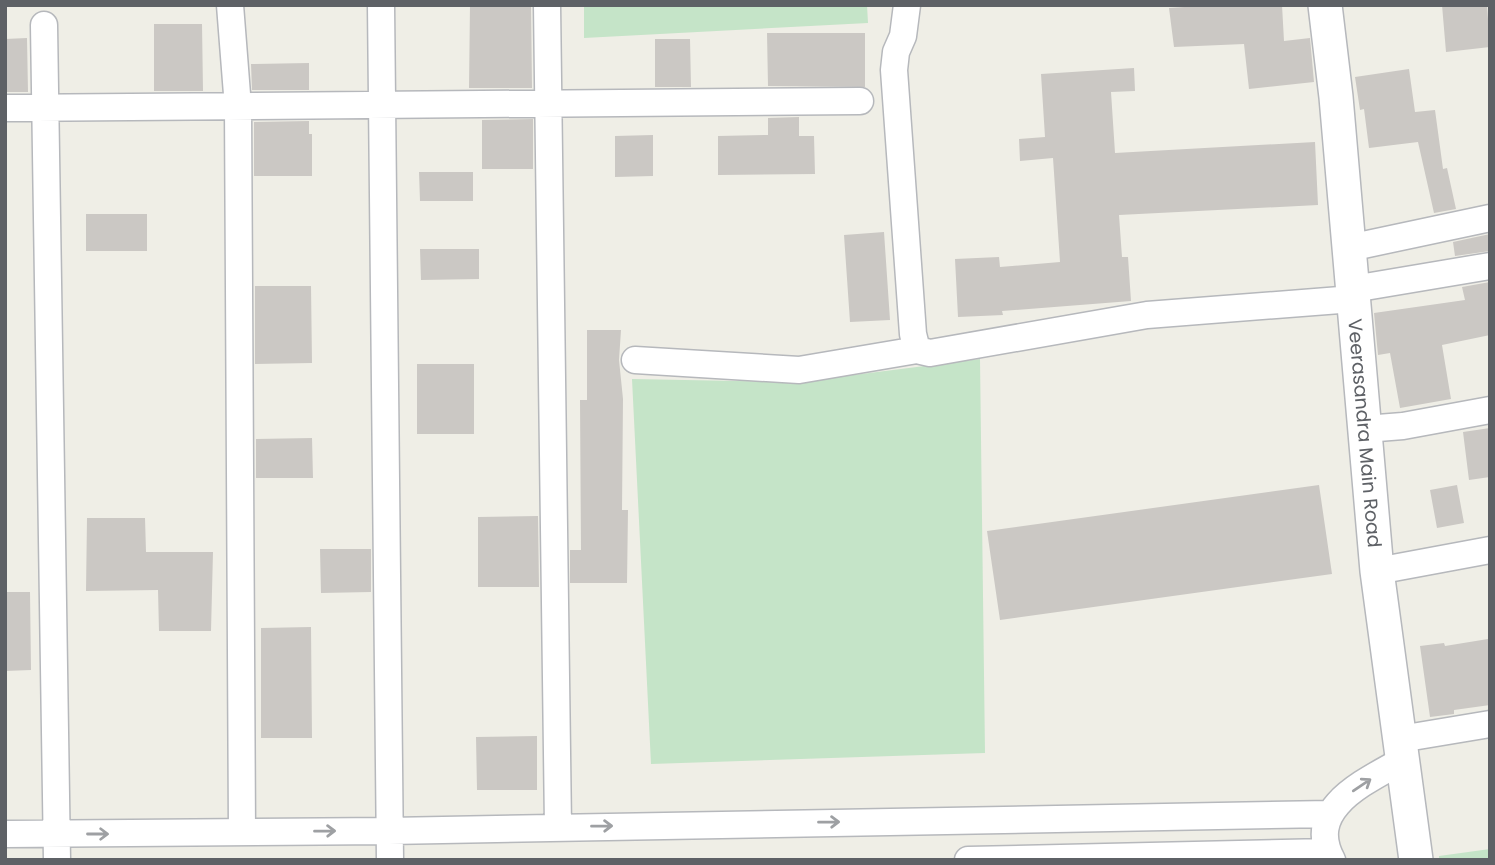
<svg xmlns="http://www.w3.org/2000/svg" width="1495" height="865" viewBox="0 0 1495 865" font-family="Poppins,sans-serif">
<rect width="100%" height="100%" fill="#efeee6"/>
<path fill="#c5e4c8" d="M584,5H867L868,23L584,38Z
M980,359L985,753L651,764L632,379L798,382Z
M1490,849V860H1439V856Z"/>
<path fill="#cbc8c4" d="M470,5H531L532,88H469Z
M1215,5H1282L1284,41L1310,38L1314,82L1249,89L1244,44L1174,47L1169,8Z
M1442,5H1487L1490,47L1446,52Z
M154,24H202L203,91H154Z
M767,33H865V87L768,86Z
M27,38L28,92H5V39Z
M655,39H690L691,87H655Z
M309,63V90H252L251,64Z
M1134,68L1135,91L1111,92L1115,153L1315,142L1318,205L1119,215L1122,257H1128L1131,301L1002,311L1003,315L958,317L955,259L999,257L1000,267L1060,262L1053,158L1020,161L1019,139L1045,137L1041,74Z
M1409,69L1415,112L1435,110L1443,169L1447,168L1456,209L1434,213L1418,142L1369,148L1364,109L1360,110L1355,77Z
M799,117V136H814L815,174L718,175V136L768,135V118Z
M533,119V169H482V120Z
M309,121V134H312V176H254V122Z
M653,135V176L615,177V136Z
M419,172H473V201H420Z
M86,214H147V251H86Z
M884,232L890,320L850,322L844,235Z
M1490,234V251L1455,256L1453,242Z
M420,249H479V279L421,280Z
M1490,282V335L1442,345L1451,399L1400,408L1390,353L1378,355L1374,313L1465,300L1462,287Z
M255,286H311L312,363L255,364Z
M587,330H621L619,360L623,399L622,510H628L627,583H570V550H581L580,400H587Z
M417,364H474V434H417Z
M1490,428V477L1469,480L1463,432Z
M312,438L313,478H256V439Z
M1319,485L1332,574L1000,620L987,531Z
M1457,485L1464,523L1437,528L1430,490Z
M538,516L539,587H478V517Z
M87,518H145L146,552H213L211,631H159L158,590L86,591Z
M320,549H371V592L321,593Z
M5,592H30L31,670L5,671Z
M311,627L312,738H261V628Z
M1488,639L1490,705L1454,710V714L1430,717L1420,646L1444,643L1445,646Z
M537,736V790H477L476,737Z"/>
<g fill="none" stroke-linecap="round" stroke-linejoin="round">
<defs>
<path id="minor" d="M230,5L238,107L242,832
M381,5L390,860
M547,5L558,827
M907,5L903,36L896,52L894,70L913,334L917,350L930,353L1147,315L1353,299
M44,25L57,860
M5,108L860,101
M1349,248L1490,218
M1353,289L1490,266
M635,360L799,370L917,350
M1365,429L1403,426L1490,410
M1377,571L1490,550
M1400,739L1490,724
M5,834L389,831L1330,814
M968,860L1328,852
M1332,860C1304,808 1365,782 1403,760"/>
<g id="tertiary">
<path id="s1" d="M1325,5L1336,97L1377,571L1416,860"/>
</g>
</defs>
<use href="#minor" stroke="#b6b8bc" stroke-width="29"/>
<use href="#tertiary" stroke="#b6b8bc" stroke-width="36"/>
<use href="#minor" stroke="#fff" stroke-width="26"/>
<use href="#tertiary" stroke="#fff" stroke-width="33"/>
</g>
<defs><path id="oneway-shaft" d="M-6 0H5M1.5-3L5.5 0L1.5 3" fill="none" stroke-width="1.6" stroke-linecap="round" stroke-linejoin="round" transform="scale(1.75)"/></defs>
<g stroke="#9ea0a3">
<use href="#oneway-shaft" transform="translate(1362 785) rotate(-34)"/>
<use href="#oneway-shaft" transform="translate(829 822) rotate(-1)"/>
<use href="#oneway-shaft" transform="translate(602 826) rotate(-1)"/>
<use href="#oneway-shaft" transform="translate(325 831) rotate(-1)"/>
<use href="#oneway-shaft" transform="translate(98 834)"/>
</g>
<g text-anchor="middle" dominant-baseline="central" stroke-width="6" stroke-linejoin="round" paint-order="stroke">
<g font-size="19" fill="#5e6166" stroke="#fff">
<text stroke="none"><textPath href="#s1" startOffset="430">Veerasandra Main Road</textPath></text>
</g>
</g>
<rect width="1495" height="865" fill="none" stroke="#5e6166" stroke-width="14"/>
</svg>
